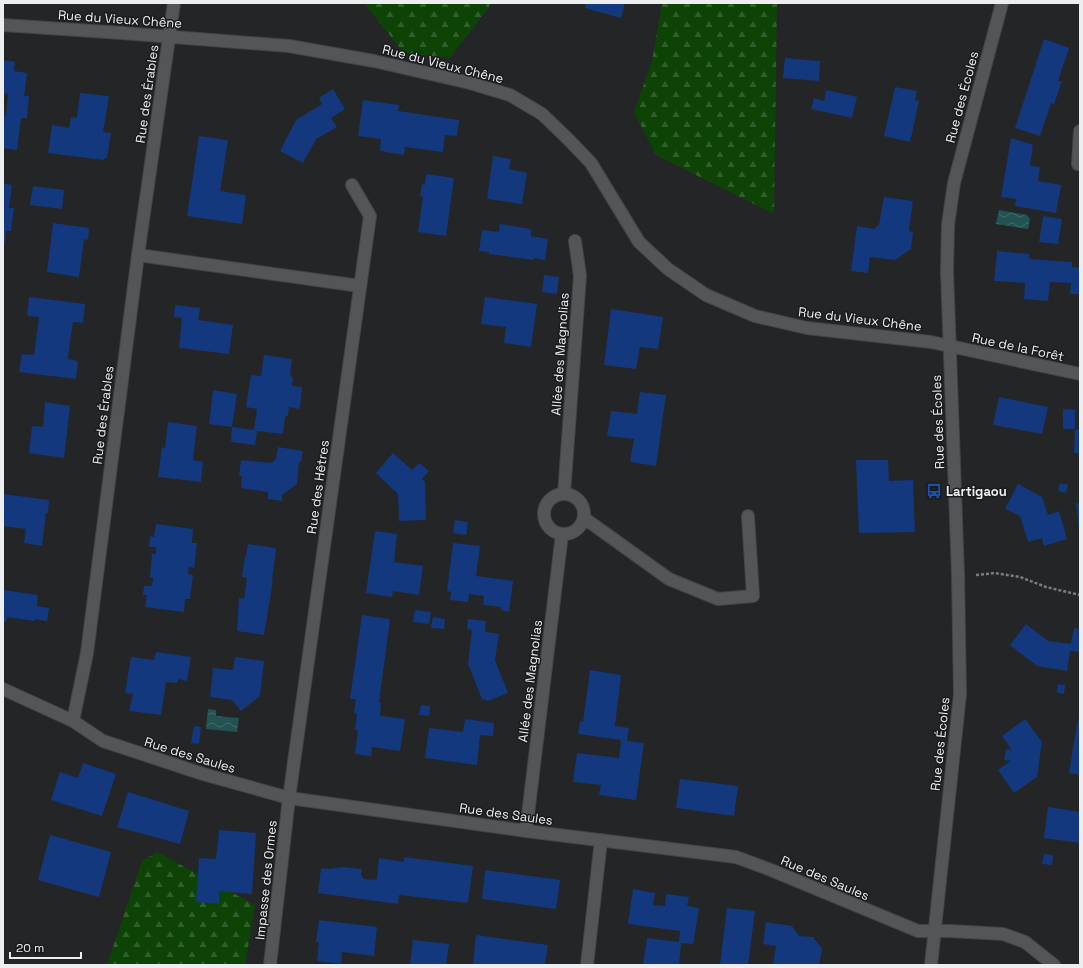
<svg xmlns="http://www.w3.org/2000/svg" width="1083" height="968" viewBox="0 0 1083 968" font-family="'Space Grotesk',sans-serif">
<defs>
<pattern id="forest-firs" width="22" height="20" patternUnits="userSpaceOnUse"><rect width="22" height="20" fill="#0d4406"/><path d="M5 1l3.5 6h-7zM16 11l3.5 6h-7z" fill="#315f2b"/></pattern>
<pattern id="water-waves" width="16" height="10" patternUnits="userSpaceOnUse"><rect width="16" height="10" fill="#235253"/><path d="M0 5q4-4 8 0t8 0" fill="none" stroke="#436b6c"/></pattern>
</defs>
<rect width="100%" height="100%" fill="#242527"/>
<path fill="url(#forest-firs)" d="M364,3H490L489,7L450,58L404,53Z
M662,3H777L774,214L656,155L634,112L652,61Z
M157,852L255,905L245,965H102L108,962L142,861Z"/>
<path fill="url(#water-waves)" d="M999,210L1027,215L1030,219L1028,229L996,224Z
M208,709L216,710V716L239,718L237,732L206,729Z"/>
<path fill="#13387e" d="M586,3H625L621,18L585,8Z
M1044,39L1069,48L1058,81H1062L1058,93L1054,104L1051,103L1040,136L1015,128Z
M785,58L820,61L819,81L783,78Z
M3,60L15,62L14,71L27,73L24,96H29L27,118H21L17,150L3,148V115L6,116L8,94L3,93Z
M895,87L917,91L915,100L919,101L910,142L884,136Z
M333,89L345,109L331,118L337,127L316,139L303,163L280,151L296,120L322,104L319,98Z
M826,90L857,97L852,118L811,109L814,98L824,101Z
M80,93L109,96L103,132L111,133L107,157L103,160L48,153L52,125L69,128L71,117L77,118Z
M363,100L399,105L398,111L459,120L457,136L445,135L443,152L405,147L404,155L380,151L381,139L358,136Z
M199,136L228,140L220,191L246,195L242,224L187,216Z
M1011,138L1033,145L1030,166L1040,167L1038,181L1061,185L1056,213L1015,206L1016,199L1001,197Z
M493,156L511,159L509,169L527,173L522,204L487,199Z
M426,174L454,178L446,236L418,232L423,197L420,196L422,184L425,185Z
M3,183L12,185L9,208H14L11,231H6L5,243H3Z
M33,186L64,190L62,209L30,205Z
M884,197L913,201L909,231L913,232L911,249L895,260L870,257L868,273L851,271L857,226L874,229L879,225Z
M1043,216L1062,219L1058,244L1039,242Z
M53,223L89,228L88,240L84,239L79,277L47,272Z
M500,224L531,229V236L548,239L545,260L534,258V260L489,254V252L479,251L482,230L499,232Z
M997,251L1029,254V259L1072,262V267L1080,268V294H1070L1071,283L1050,282L1048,301L1024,299L1025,283L994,281Z
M544,275L559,277L557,294L542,292Z
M29,297L85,304L83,323L73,322L70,341L68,359L78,361L76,379L19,372L22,354L34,355L39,317L27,316Z
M485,297L537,304L531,347L504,343L506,327L481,324Z
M175,305L200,308L198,320L233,325L229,354L179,348L182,318L174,317Z
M611,309L663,317L658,349L640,347L636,369L604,365Z
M264,355L292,359L290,375L293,378L292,386L302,387L300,409L289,407L288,415L285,417L283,434L257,431L255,445L231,442L232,427L254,430L257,409L246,407L251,375L261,376Z
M213,390L237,394L232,427L209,424Z
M640,392L666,395L656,466L630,462L634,439L607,436L611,411L637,414Z
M999,397L1048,407L1042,434L993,425Z
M45,402L70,406L64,458L29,453L32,426L43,427Z
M1063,409L1075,410V429H1063Z
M168,422L197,426L193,460L203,462L201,482L158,477L162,447L165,448Z
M1075,429L1080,430V453H1074Z
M278,447L303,451L301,462H299L297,484L282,495V501L268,499V492L241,488L242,476H239L241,460L271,463L276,459Z
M393,453L412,470L419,463L429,471L422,479L425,482L426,520L399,521L398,494L376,473Z
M856,460H888L889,481L913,480L915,532L859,533Z
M1060,483L1068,485L1066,493L1058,491Z
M1018,484L1042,497L1048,515L1059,511L1067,539L1044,546L1042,538L1028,542L1020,516L1005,509Z
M3,494L49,500L48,513H46L42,546L24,543L26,529L3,526Z
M1076,503L1080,504V529H1079Z
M455,520L468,522L466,535L453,533Z
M156,524L193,529L192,543H197L194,568L189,567L188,574L193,575L190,599H185L184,612L145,607L147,595H143L144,586H152L153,578L150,577L152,554H156V547H149L150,536L154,537Z
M375,531L397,534L394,562L423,566L419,595L393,591L392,597L366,593Z
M453,543L480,546L476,576L513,581L509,612L501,610V607L483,605L484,596L469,594L468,602L450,600L451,592L447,591Z
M248,544L276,548L272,581H273L264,635L237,631L239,598L244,599L247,578L242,577L245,556H246Z
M3,590L38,595L37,606L49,608L47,621L35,619V621L7,617V620L3,623Z
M415,610L431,612L429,624L413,622Z
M362,615L390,619L379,703H381L380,716L405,719L400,751L372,747L371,756L355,754L358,730H355L357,714L354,713L356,699H350Z
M433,617L445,619L444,629L431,628Z
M468,619L486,621L485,632L499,634L495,660L508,693L488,701L482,699L468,664L472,630L467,629Z
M1026,624L1048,641L1071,644L1074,628L1080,629V652L1070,651L1067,671L1037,666L1010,645Z
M156,652L191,657L187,681L178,679L177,683L166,682L161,715L129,711L133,694L125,693L131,657L154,660Z
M235,657L264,661L260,696L241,711L232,700L210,697L213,668L233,670Z
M590,670L621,675L615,726L629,728L627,741L644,743L636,800L599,795L601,785L573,782L577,753L619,758L621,740L578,734L580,721L583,722Z
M1058,684L1065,685L1064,694L1057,693Z
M421,705L430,706L429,716L419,715Z
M465,719L494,723L493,736L480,735L477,765L425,758L429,728L463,732Z
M1025,719L1042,742L1037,777L1014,793L998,770L1011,761L1004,760L1006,749L1012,750L1002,736Z
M1078,719L1080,720V775L1069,773Z
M194,726L201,727L199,744L191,743Z
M83,763L116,774L102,816L51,800L60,772L78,778Z
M680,779L738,786L734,816L676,808Z
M128,792L189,811L180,844L117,827Z
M1048,807L1080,812V843L1044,838Z
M219,830L256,833L252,894L219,891V904L196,902L199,858L216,859Z
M50,835L111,852L99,897L38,880Z
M1044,854L1053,855L1052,865L1042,864Z
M404,857L473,866L468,903L399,895L398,904L318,893L321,868L330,869L342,867L362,869L361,875L364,879L374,880L377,879L379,858L404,862Z
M485,870L560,880L556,909L482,899Z
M633,889L655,893L653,905L665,906L666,894L689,897L687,906L699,908L693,944L681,943L679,965H643L647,938L679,942L680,931L628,924Z
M727,908L755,911L748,965H720Z
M319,920L377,927L374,956L342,952L341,964L317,961L319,942H316Z
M766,922L792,926L799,936L813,937L822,949L819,965H773L776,946L763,944Z
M476,935L548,945L545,965H473Z
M413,940L449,944L446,965H410Z"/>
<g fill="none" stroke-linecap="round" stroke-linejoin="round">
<defs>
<path id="minor" d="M3,25L122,33L289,46L374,61L470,83L510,95L542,114L569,140L591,163L639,242L668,269L706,295L755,316L807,328L931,342L1080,374
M1080,131L1078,164H1080
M138,255L360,286
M564,494L580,276L575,241
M544 514a20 20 0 1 1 40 0a20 20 0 1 1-40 0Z
M584,518L669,579L718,599L753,596L748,516
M3,689L73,721L87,653L138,255L174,3
M73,721L103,741L203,774L289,798L526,831L736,857L771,870L918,931H950L1003,934L1025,942L1054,965
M526,831L562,534
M270,965L289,798L370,216L352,185
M587,965L601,840
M931,965L960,694L958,575L947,271L948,225L954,183L1002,3"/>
</defs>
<use href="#minor" stroke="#434446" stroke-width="14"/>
<path stroke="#7c7d7e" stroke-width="2.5" stroke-dasharray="3 2" stroke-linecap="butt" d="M976,575L995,573L1020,577L1046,587L1080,595"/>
<use href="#minor" stroke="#535557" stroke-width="12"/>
</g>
<defs>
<symbol id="bus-bare" viewBox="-9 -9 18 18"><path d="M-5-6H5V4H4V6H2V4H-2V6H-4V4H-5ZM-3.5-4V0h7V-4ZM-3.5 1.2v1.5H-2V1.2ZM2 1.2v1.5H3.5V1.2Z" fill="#1a4fb4" stroke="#1a1b1e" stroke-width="2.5" paint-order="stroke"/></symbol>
</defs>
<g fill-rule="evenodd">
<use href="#bus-bare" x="923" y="480" width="22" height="22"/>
</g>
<g text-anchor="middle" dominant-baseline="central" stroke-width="3" stroke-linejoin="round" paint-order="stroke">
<g font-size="13" fill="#edeeef" stroke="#1a1b1e">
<text transform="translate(120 19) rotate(4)">Rue du Vieux Chêne</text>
<text transform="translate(443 64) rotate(14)">Rue du Vieux Chêne</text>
<text transform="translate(147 94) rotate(-82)">Rue des Érables</text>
<text transform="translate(962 97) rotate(-75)">Rue des Écoles</text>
<text transform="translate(860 319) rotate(7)">Rue du Vieux Chêne</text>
<text transform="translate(1018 347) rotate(12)">Rue de la Forêt</text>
<text transform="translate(560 354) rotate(-86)">Allée des Magnolias</text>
<text transform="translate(103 415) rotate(-83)">Rue des Érables</text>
<text transform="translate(938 422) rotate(-92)">Rue des Écoles</text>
<text transform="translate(318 487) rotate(-82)">Rue des Hêtres</text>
<text transform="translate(530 681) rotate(-83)">Allée des Magnolias</text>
<text transform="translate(940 744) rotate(-84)">Rue des Écoles</text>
<text transform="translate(190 755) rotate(17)">Rue des Saules</text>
<text transform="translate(506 814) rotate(8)">Rue des Saules</text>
<text transform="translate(825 878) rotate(23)">Rue des Saules</text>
<text transform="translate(266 880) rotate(-84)">Impasse des Ormes</text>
</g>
<g font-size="13" font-weight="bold" fill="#edeeef" stroke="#1a1b1e" text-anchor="start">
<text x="946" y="491">Lartigaou</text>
</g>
</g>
<rect width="1083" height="968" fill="none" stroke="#edeeef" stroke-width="8"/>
<path d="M10 952v6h71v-6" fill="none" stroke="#edeeef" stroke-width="2"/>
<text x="16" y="952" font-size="12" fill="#edeeef" stroke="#1a1b1e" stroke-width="3" paint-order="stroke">20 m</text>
</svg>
